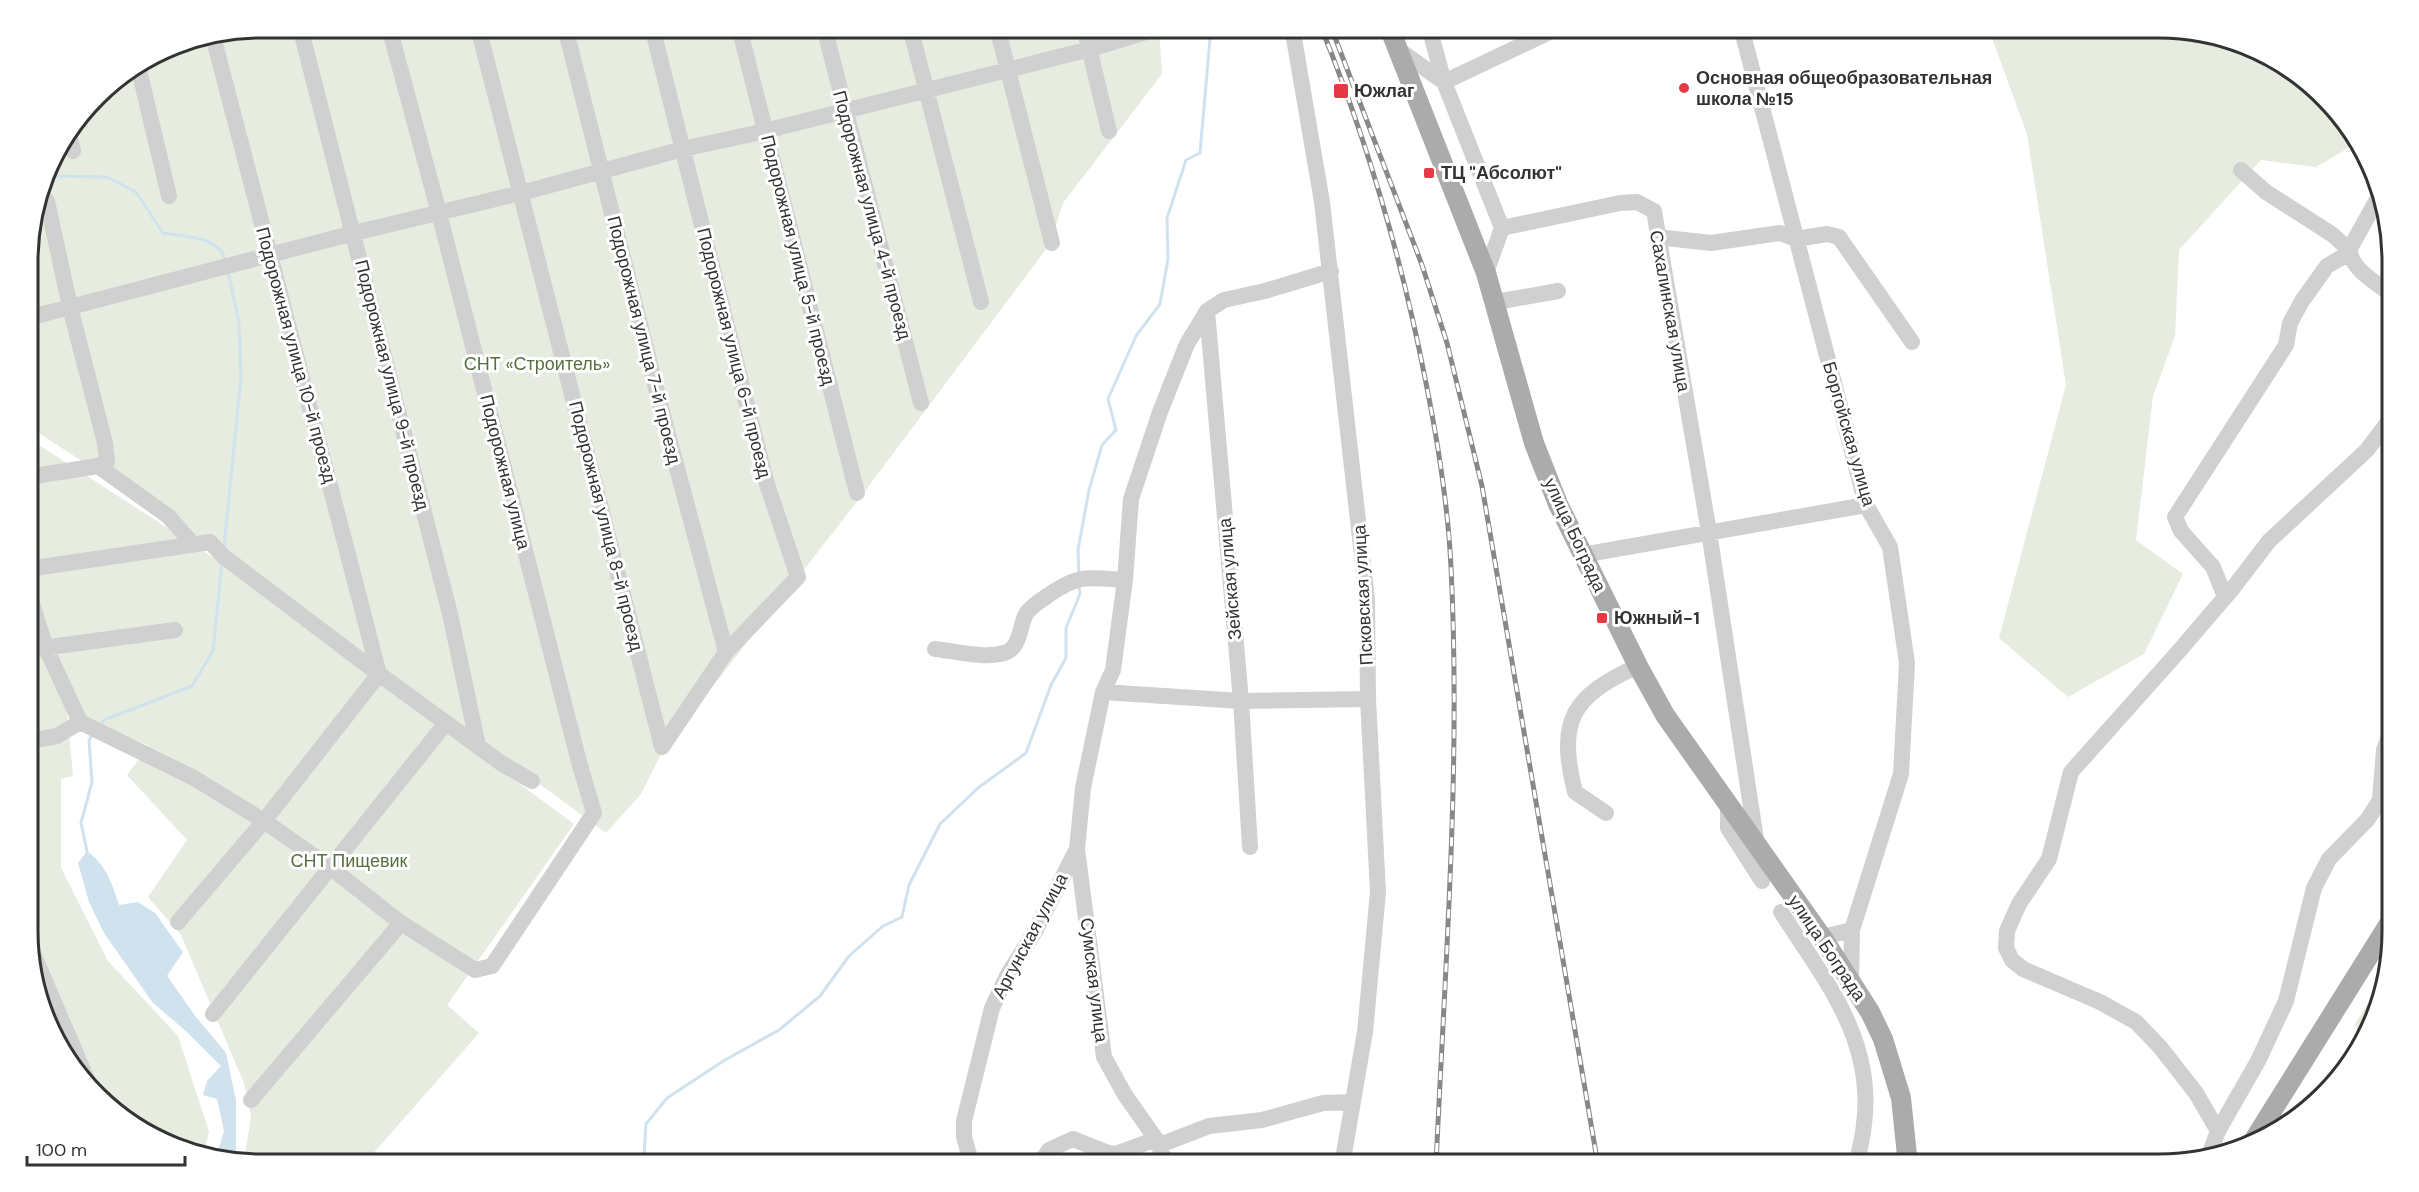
<svg xmlns="http://www.w3.org/2000/svg" width="2419" height="1192" viewBox="0 0 2419 1192" font-family="'DM Sans',sans-serif">
<rect width="100%" height="100%" fill="#fff"/>
<path fill="#e6ecdf" d="M261,27H1159L1162,74L1063,203L1050,244L856,503L663,750L641,794L606,833L248,569L28,426V245L51,158L106,85L172,45Z
M1988,27H2158L2261,51L2312,85L2352,131L2357,143L2316,167L2261,160L2179,250L2175,336L2153,396L2136,540L2183,574L2144,654L2068,697L1999,638L2066,385L2027,134Z
M28,438L231,569L574,824L447,1005L479,1033L363,1165H261L244,1161L251,1117L244,1083L181,935L148,897L187,840L127,775L149,746L67,711L73,776L61,779V868L108,961L178,1036L209,1132L204,1152L158,1141L75,1073L45,1020L29,962Z
M2379,985L2368,1034L2363,1042L2355,1024Z"/>
<path fill="#cfe2ee" d="M87,851C106,865 112,883 119,905L138,902L155,913L183,952L167,976L196,1017L226,1053L236,1100V1159L217,1155L224,1131L217,1099L203,1095L207,1081L221,1066L186,1031L153,1003L104,933L89,902L78,863Z"/>
<g fill="none" stroke-linecap="round" stroke-linejoin="round">
<path stroke="#cfe2ee" stroke-width="3" d="M46,176L107,177L136,192L163,233C184,237 220,235 226,262
M224,547L241,377L239,323L228,271
M1079,575L1078,550L1089,490L1102,445L1116,430L1108,399L1136,336L1160,304L1168,259L1167,218L1186,160L1200,153L1211,27
M100,726L104,720L192,686L213,651L222,563
M87,851L81,823L92,782L89,740L94,733
M637,1165L644,1156L646,1124L667,1098L725,1060L779,1030L820,996L849,956L883,926L902,917L909,885L940,824L978,788L1026,753L1051,685L1066,658V628L1080,594L1079,585"/>
<path stroke="#d0d0d0" stroke-width="16" d="M300,27L450,614L478,746
M478,27L662,747
M565,27L661,408L726,652
M652,27L766,481L798,577L726,652L662,747
M739,27L857,493
M824,27L921,403
M910,27L981,302
M997,27L1052,243
M1084,27L1109,131
M1292,27L1322,202L1367,600L1368,699L1378,892L1365,1032L1342,1165
M1560,27L1444,82L1502,228L1620,203L1637,202L1654,211L1709,532L1757,846
M1741,27L1866,505L1890,547L1907,663L1901,774L1852,930L1851,982
M1399,50L1444,82L1429,27
M138,66L169,196
M69,134L73,151
M2241,170L2266,192L2333,235L2349,250
M2378,198L2349,250C2353,270 2374,282 2390,293
M1657,237L1711,243L1780,233L1796,239L1827,234L1839,237L1912,342
M1486,273L1502,228
M1496,302L1558,291
M1207,311L1241,701L1250,847
M28,318L354,233L521,193L683,149L765,131L1090,49L1149,31L1154,27
M98,466L168,516L193,544
M28,477L98,466L107,461L105,443L70,307L47,201
M1582,555L1866,505
M28,569L210,542L223,556L379,674L501,763L532,781
M28,591L46,648L80,722
M2225,597L2213,567L2181,531L2175,517L2286,345L2290,323L2302,301L2327,266L2349,253
M935,649C956,651 983,659 1004,653C1021,648 1019,627 1026,614C1031,606 1039,602 1047,596C1080,573 1087,578 1125,580
M28,650L175,630
M1103,692L1241,701L1368,699
M29,741L57,736L80,722L194,778L264,821L331,868L401,923L475,970L492,966L594,813L579,762L439,213L389,27
M1728,805V828L1762,881
M1606,813L1575,792C1557,720 1572,696 1638,666
M1781,912C1824,979 1875,1039 1864,1124C1863,1138 1859,1151 1856,1165
M178,922L264,821L379,674L213,36
M1822,937L1852,930
M29,944L89,1084
M213,1014L446,723
M251,1100L401,923
M2218,1131L2258,1061L2286,1001L2314,888L2329,859L2368,819L2380,800L2384,750L2391,732
M1160,1145L1209,1126L1262,1120L1323,1103L1352,1102
M2208,1158L2218,1131L2196,1093L2160,1047L2136,1022L2100,1002L2023,969L2012,960L2006,948L2007,931L2019,904L2049,859L2071,772L2179,651L2233,588L2269,541L2367,450L2391,418
M972,1165L964,1137V1121L992,1008L1008,974L1034,933L1077,849
M1033,1165L1040,1163L1049,1150L1073,1139L1108,1153L1116,1154L1156,1139
M1167,1165L1156,1139L1125,1095L1104,1057L1077,849L1083,788L1103,692L1113,670L1125,580L1131,499L1160,412L1187,344L1207,311L1224,300L1265,291L1331,271"/>
<path stroke="#ababab" stroke-width="20" d="M1389,27L1486,273L1534,443L1558,504L1638,666L1665,715L1822,937L1870,1012L1883,1039L1901,1098L1908,1165
M2252,1143L2392,919"/>
<defs>
<path id="rail" d="M1321,27C1368,143 1402,259 1426,383C1438,443 1448,505 1451,567C1461,766 1445,966 1436,1165
M1331,27L1422,265L1447,343L1482,486L1598,1165"/>
</defs>
<use href="#rail" stroke="#888" stroke-width="5"/>
<use href="#rail" stroke="#fff" stroke-width="3" stroke-dasharray="9" stroke-linecap="butt"/>
</g>
<g fill="#e63946" stroke="#fff" stroke-width="2">
<circle cx="1684" cy="88" r="6"/>
<rect x="1333" y="83" width="16" height="16" rx="3"/>
<rect x="1423" y="167" width="12" height="12" rx="3"/>
<rect x="1596" y="612" width="12" height="12" rx="3"/>
</g>
<g text-anchor="middle" dominant-baseline="central" stroke-width="6" stroke-linejoin="round" paint-order="stroke">
<g font-size="18" font-weight="bold" fill="#333" stroke="#fff" text-anchor="start">
<text x="1696" y="78">Основная общеобразовательная<tspan x="1696" dy="21">школа №15</tspan></text>
<text x="1354" y="91">Южлаг</text>
<text x="1441" y="173">ТЦ "Абсолют"</text>
<text x="1614" y="618">Южный-1</text>
</g>
<g font-size="18" fill="#333" stroke="#fff">
<text transform="translate(872 215) rotate(75)">Подорожная улица 4-й проезд</text>
<text transform="translate(798 260) rotate(76)">Подорожная улица 5-й проезд</text>
<text transform="translate(1670 311) rotate(80)">Сахалинская улица</text>
<text transform="translate(644 340) rotate(76)">Подорожная улица 7-й проезд</text>
<text transform="translate(734 353) rotate(76)">Подорожная улица 6-й проезд</text>
<text transform="translate(296 355) rotate(75)">Подорожная улица 10-й проезд</text>
<text transform="translate(392 385) rotate(76)">Подорожная улица 9-й проезд</text>
<text transform="translate(1849 434) rotate(74)">Боргойская улица</text>
<text transform="translate(505 472) rotate(76)">Подорожная улица</text>
<text transform="translate(606 526) rotate(76)">Подорожная улица 8-й проезд</text>
<text transform="translate(1575 535) rotate(65)">улица Бограда</text>
<text transform="translate(1230 579) rotate(-95)">Зейская улица</text>
<text transform="translate(1363 595) rotate(-93)">Псковская улица</text>
<text transform="translate(1030 936) rotate(-62)">Аргунская улица</text>
<text transform="translate(1827 948) rotate(56)">улица Бограда</text>
<text transform="translate(1094 980) rotate(83)">Сумская улица</text>
</g>
<g font-size="18" fill="#56703f" stroke="#fff">
<text x="537" y="364">СНТ «Строитель»</text>
<text x="349" y="861">СНТ Пищевик</text>
</g>
</g>
<path d="M0 0H2419V1192H0ZM261 38H2159A223 223 0 0 1 2382 261V931A223 223 0 0 1 2159 1154H261A223 223 0 0 1 38 931V261A223 223 0 0 1 261 38Z" fill="#fff" fill-rule="evenodd"/>
<path fill="none" stroke="#333" stroke-width="3" d="M261 38H2159A223 223 0 0 1 2382 261V931A223 223 0 0 1 2159 1154H261A223 223 0 0 1 38 931V261A223 223 0 0 1 261 38Z"/>
<path d="M27 1156v9h158v-9" fill="none" stroke="#333333" stroke-width="3"/>
<text x="36" y="1156" font-size="18" fill="#333333" stroke="#ffffff" stroke-width="4.5" paint-order="stroke">100 m</text>
</svg>
